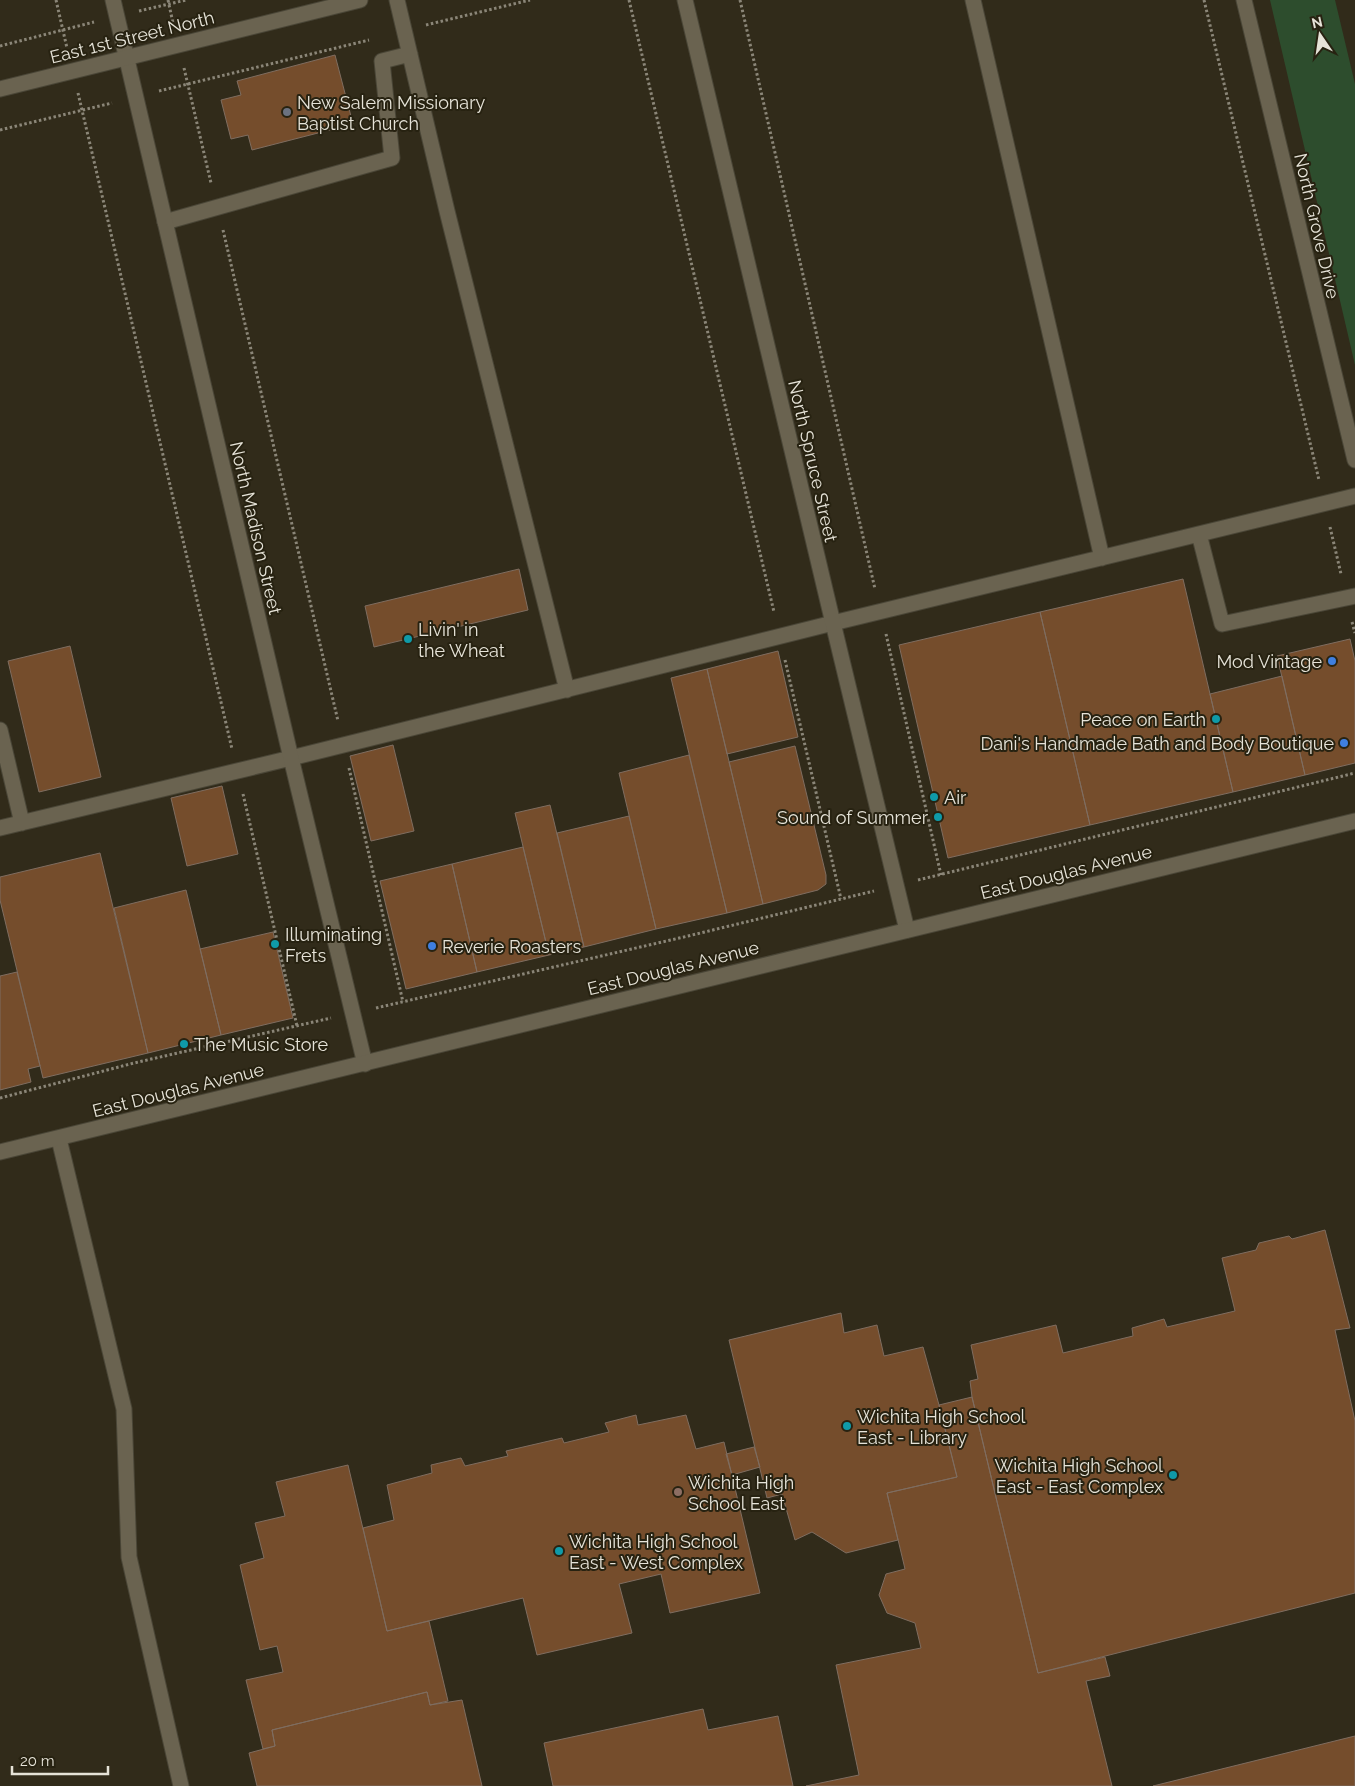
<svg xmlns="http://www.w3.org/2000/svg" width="1355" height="1786" viewBox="0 0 1355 1786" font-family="Raleway,sans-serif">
<rect width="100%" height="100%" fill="#312b1a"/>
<path fill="#2d4d2d" d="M1270,0H1335L1355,84V365Z"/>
<path fill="#754d2c" stroke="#7f6d60" d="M335,55L353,124L252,150L248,135L231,139L221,100L241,95L237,81Z
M519,569L528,610L374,647L365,606Z
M1183,579L1233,792L1090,825L1040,612Z
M1040,612L1090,825L948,858L899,645Z
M1350,639L1355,661V763L1305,775L1277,656Z
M70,646L101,777L39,792L8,661Z
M778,651L798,737L727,754L707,669Z
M707,669L763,904L727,913L671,678Z
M1282,676L1305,775L1233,792L1210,694Z
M393,745L414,831L371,841L350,756Z
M795,746L826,875V884L818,890L763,904L729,762Z
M689,755L727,913L656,929L619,773Z
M222,786L238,854L187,866L171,798Z
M550,805L584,947L549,955L515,813Z
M629,816L656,929L584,947L557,833Z
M523,847L549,955L477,972L452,864Z
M100,853L148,1053L43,1078L0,900V877Z
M452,864L477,972L406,989L380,881Z
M186,890L221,1035L148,1053L114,908Z
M273,932L293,1018L221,1035L200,949Z
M17,972L40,1066L28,1069L31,1082L0,1090V976Z
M1325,1230L1350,1328L1335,1330L1355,1421V1593L1038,1673L972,1397L970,1381L978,1379L971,1345L1056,1325L1063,1353L1133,1336L1132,1328L1164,1319L1167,1327L1235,1311L1222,1258L1256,1250L1259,1243L1289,1236L1292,1239Z
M841,1313L844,1333L877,1325L884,1356L923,1347L939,1405L957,1477L887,1493L898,1540L846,1553L812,1532L795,1540L782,1494L767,1498L729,1340Z
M972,1397L1038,1673L1105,1657L1110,1676L1086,1681L1112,1786H806L859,1775L836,1665L921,1648L915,1623L887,1613L879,1595L886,1574L905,1569L887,1493L957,1477L939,1405Z
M636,1415L638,1425L686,1415L696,1449L724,1442L760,1593L670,1613L661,1574L619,1584L632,1633L537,1655L523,1598L387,1631L363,1528L394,1520L387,1485L432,1473L431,1465L461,1458L465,1466L508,1456L506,1451L562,1438L564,1443L609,1432L605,1423Z
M754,1447L760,1467L732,1475L726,1454Z
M348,1465L387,1631L429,1621L448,1701L430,1705L427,1692L272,1730L275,1746L263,1749L246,1680L283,1672L277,1646L260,1650L240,1565L264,1558L255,1523L285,1516L276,1482Z
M427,1692L430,1705L462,1700L482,1786H257L249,1753L275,1746L272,1730Z
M703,1709L708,1730L778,1716L793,1786H553L544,1743Z
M1355,1736V1786H1153Z"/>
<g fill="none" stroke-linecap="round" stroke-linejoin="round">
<defs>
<path id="lane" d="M397,0L447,211L567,690
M973,0L1102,558
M165,222L392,158L382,61L410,54
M1199,534L1222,624L1355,596
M0,730L22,823
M0,828L291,758L833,623L1355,496
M59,1139L124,1409L129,1557L181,1786"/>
<path id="street" d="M113,0L291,758L365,1064
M685,0L833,623L907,930
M1244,0L1355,460"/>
<path id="secondary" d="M0,89L360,0
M0,1152L1355,821"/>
</defs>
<use href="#lane" stroke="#4a4637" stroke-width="17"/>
<use href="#street" stroke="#4a4637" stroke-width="17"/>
<use href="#secondary" stroke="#4a4637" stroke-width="17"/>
<path stroke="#8b8678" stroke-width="3" stroke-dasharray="2.5 2.5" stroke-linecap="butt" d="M56,0L67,48
M168,0L173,23
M629,0L774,612
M740,0L875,589
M1204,0L1319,480
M139,11L186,0
M426,25L530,0
M0,46L94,22
M184,68L211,183
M159,91L369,40
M78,93L232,749
M0,130L112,103
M223,230L338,721
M1330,527L1341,574
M1352,622L1355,633
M886,634L941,875
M785,660L841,899
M349,768L403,1002
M243,794L297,1026
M918,880L1355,773
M376,1008L688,936L874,891
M0,1098L134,1063L331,1018"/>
<use href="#lane" stroke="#6a6350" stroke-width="15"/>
<use href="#street" stroke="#6a6350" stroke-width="15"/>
<use href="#secondary" stroke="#6a6350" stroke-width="15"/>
</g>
<circle fill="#6b7280" stroke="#272211" stroke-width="2" cx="287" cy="112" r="5"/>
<g fill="#0f9aa8" stroke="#272211" stroke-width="2">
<circle cx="408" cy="639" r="5"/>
<circle cx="1216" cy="719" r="5"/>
<circle cx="934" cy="797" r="5"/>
<circle cx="938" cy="817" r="5"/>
<circle cx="275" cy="944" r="5"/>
<circle cx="184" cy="1044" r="5"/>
<circle cx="847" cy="1426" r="5"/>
<circle cx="1173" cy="1475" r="5"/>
<circle cx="559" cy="1551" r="5"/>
</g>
<g fill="#3f7fe0" stroke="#272211" stroke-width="2">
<circle cx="1332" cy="661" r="5"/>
<circle cx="1344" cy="743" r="5"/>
<circle cx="432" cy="946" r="5"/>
</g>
<circle fill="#8d6e63" stroke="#272211" stroke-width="2" cx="678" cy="1492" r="5"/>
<g text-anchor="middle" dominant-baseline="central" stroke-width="4" stroke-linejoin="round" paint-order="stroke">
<g font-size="18" fill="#e6e3d8" stroke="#272211">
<text transform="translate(132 37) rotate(-14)">East 1st Street North</text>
<text transform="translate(1317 226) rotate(77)">North Grove Drive</text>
<text transform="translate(813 461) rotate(77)">North Spruce Street</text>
<text transform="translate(256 528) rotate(77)">North Madison Street</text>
<text transform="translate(1066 872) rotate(-14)">East Douglas Avenue</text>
<text transform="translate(673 968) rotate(-14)">East Douglas Avenue</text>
<text transform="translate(178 1090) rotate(-14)">East Douglas Avenue</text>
</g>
<g font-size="18" fill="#e6e3d8" stroke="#272211" text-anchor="start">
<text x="297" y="102">New Salem Missionary<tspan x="297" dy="21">Baptist Church</tspan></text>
<text x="418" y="629">Livin' in<tspan x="418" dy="21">the Wheat</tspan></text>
<text x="1322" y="661" text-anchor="end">Mod Vintage</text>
<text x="1206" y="719" text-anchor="end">Peace on Earth</text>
<text x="1334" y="743" text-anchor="end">Dani's Handmade Bath and Body Boutique</text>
<text x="944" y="797">Air</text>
<text x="928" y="817" text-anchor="end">Sound of Summer</text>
<text x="285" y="934">Illuminating<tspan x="285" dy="21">Frets</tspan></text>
<text x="442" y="946">Reverie Roasters</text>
<text x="194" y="1044">The Music Store</text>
<text x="857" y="1416">Wichita High School<tspan x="857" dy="21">East - Library</tspan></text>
<text x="1163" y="1465" text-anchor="end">Wichita High School<tspan x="1163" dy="21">East - East Complex</tspan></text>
<text x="688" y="1482">Wichita High<tspan x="688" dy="21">School East</tspan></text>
<text x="569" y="1541">Wichita High School<tspan x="569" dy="21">East - West Complex</tspan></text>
</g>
</g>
<g transform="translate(1320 35) rotate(347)" stroke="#272211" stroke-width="4" paint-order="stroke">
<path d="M0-4L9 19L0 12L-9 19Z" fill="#e6e3d8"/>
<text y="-8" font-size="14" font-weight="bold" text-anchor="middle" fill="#e6e3d8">N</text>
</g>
<path d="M12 1766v8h96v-8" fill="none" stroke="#e6e3d8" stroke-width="2.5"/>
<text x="20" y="1766" font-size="15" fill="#e6e3d8" stroke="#272211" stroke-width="4" paint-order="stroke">20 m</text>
</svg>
